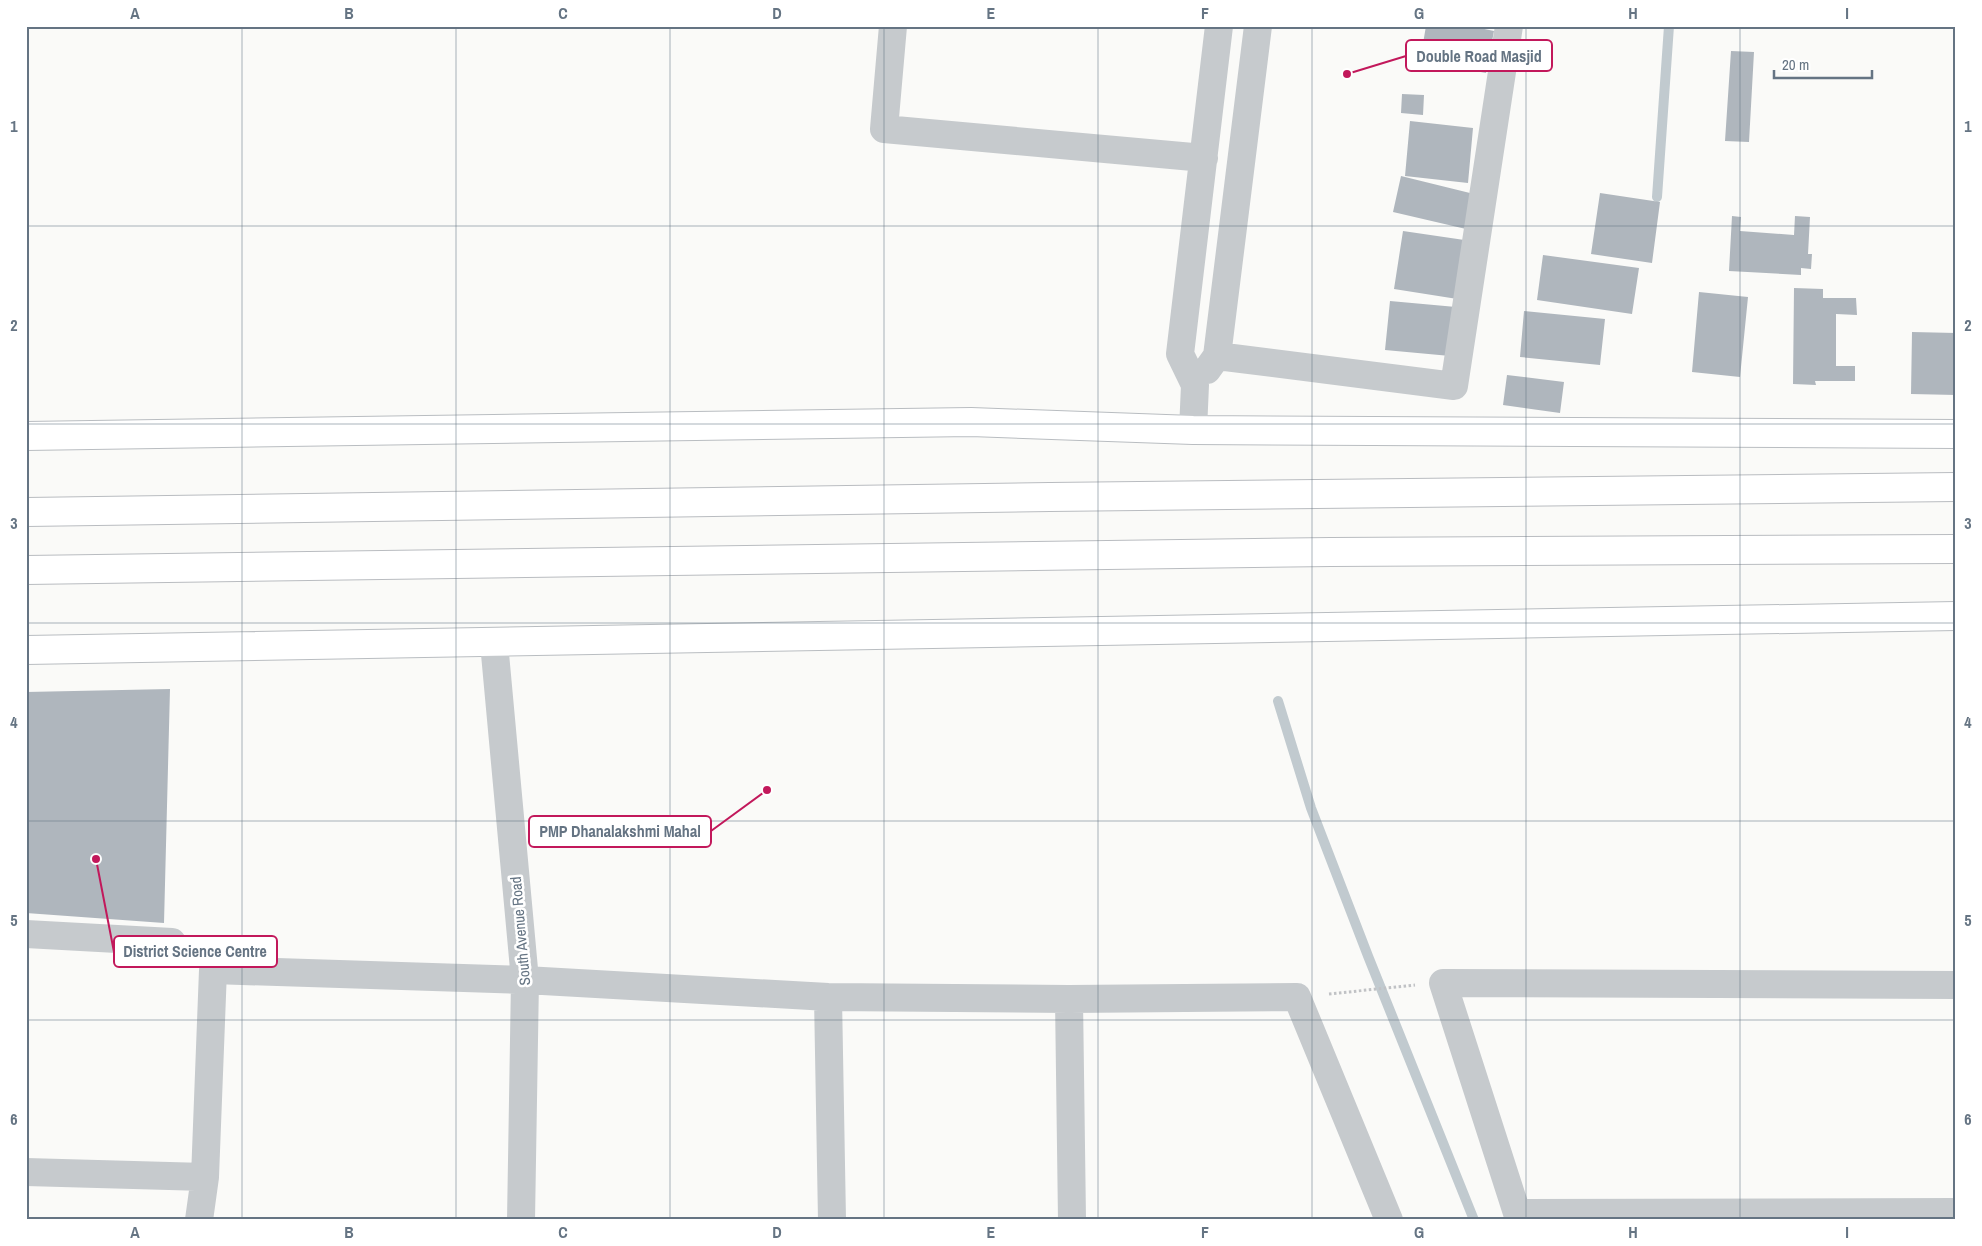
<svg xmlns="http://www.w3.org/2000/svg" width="1982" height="1246" viewBox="0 0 1982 1246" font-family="'Archivo Narrow',sans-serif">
<rect width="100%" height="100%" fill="#fafaf8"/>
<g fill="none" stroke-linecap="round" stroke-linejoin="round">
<path stroke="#c1cacf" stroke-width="10" d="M1657,197L1669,26
M1278,701L1311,808L1368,956L1474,1220"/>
</g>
<path fill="#afb6bd" d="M1426,26H1470L1494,31L1486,73L1420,61Z
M1731,51L1754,52L1749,142L1725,141Z
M1402,94L1424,95L1423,115L1401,113Z
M1410,121L1473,128L1468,183L1405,176Z
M1401,176L1474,194L1466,229L1393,212Z
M1600,193L1660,202L1652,263L1591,254Z
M1732,216L1741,217L1740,231L1794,235L1795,216L1810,217L1808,254H1812L1811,269L1801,268V275L1729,271Z
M1403,231L1478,242L1470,301L1394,289Z
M1543,255L1639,268L1632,314L1537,300Z
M1794,288L1823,289V298H1856L1857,315L1836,314V366H1855V381H1815L1816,385L1793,384Z
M1699,292L1748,297L1740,377L1692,372Z
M1390,301L1467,308L1461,357L1385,350Z
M1524,311L1605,319L1600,365L1520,357Z
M1912,332L1956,333V395L1911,394Z
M1507,375L1564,382L1560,413L1503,405Z
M170,689L164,923L26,913V692Z"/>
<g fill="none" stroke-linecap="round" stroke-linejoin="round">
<defs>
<path id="major" d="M26,436L971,422L1193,430L1956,434
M26,650L1956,616"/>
<path id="highway" d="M26,512L1050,497L1956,487
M26,570L1331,552L1956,549"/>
</defs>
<use href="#major" stroke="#b9bdc1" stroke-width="30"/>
<use href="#highway" stroke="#b9bcc0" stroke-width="30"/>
<path stroke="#c0c2c5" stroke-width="3" stroke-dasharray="2.5 2.5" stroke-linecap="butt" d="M1329,994L1415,985"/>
<path stroke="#c6cacd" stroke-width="28" d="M893,26L884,129L1204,158
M1217,356L1454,386L1509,26
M1207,370L1217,356L1258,26
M1193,430L1195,385L1180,354L1219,26
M494,643L525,980L521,1220
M26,934L172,942
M1956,985L1443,983L1517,1213L1956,1212
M828,997L832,1220
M26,1172L205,1177
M199,1220L205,1177L213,970L525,980L828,997L1069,999
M1072,1220L1069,999L1297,997L1389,1220"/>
<use href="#major" stroke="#fff" stroke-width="28"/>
<use href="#highway" stroke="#fff" stroke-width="28"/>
</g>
<path fill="none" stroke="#657483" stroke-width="1" stroke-opacity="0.55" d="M242,26V1220M456,26V1220M670,26V1220M884,26V1220M1098,26V1220M1312,26V1220M1526,26V1220M1740,26V1220M26,226H1956M26,424H1956M26,623H1956M26,821H1956M26,1020H1956"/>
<g text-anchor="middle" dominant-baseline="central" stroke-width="5" stroke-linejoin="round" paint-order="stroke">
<g font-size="15" fill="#657483" stroke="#fff">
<text transform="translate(520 931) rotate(-95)">South Avenue Road</text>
</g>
</g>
<path fill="none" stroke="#c2185b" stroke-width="2" d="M1347 74L1406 56M767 790L711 831M96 859L114 952"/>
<g fill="#c2185b" stroke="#fff" stroke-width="2">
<circle cx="1347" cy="74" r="5"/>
<circle cx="767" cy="790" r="5"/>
<circle cx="96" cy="859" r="5"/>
</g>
<g fill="#fff" stroke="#c2185b" stroke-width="2">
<rect x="1406" y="40" width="146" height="31" rx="5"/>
<rect x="529" y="816" width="182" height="31" rx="5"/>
<rect x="114" y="936" width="163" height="31" rx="5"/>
</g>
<g font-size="16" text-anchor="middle" font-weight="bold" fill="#657483">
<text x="1479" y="62">Double Road Masjid</text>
<text x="620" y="837">PMP Dhanalakshmi Mahal</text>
<text x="195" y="957">District Science Centre</text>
</g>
<rect width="1982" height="1246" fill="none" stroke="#ffffff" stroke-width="55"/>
<path d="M1774 70v8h98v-8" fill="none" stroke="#657483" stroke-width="2.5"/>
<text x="1782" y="70" font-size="15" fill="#657483" stroke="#ffffff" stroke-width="4" paint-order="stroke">20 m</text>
<rect x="28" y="28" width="1926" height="1190" fill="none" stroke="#657483" stroke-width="2"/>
<g font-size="16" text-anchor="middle" font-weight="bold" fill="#657483">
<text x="135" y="19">A</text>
<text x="349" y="19">B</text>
<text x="563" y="19">C</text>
<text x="777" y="19">D</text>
<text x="991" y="19">E</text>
<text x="1205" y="19">F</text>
<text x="1419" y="19">G</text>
<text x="1633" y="19">H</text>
<text x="1847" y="19">I</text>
<text x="14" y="132">1</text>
<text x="1968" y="132">1</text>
<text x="14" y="331">2</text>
<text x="1968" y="331">2</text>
<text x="14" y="529">3</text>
<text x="1968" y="529">3</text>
<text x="14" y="728">4</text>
<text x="1968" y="728">4</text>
<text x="14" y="926">5</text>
<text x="1968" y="926">5</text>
<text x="14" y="1125">6</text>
<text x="1968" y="1125">6</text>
<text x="135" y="1238">A</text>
<text x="349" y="1238">B</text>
<text x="563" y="1238">C</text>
<text x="777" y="1238">D</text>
<text x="991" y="1238">E</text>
<text x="1205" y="1238">F</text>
<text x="1419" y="1238">G</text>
<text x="1633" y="1238">H</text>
<text x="1847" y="1238">I</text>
</g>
</svg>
